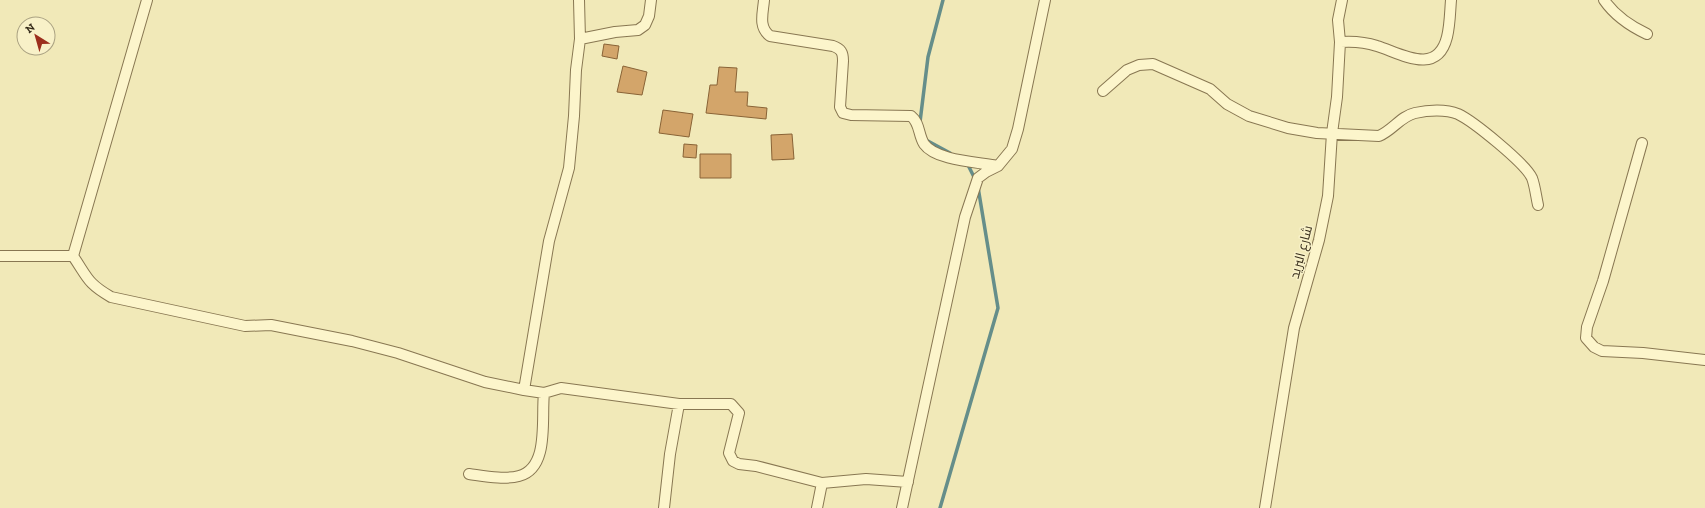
<svg xmlns="http://www.w3.org/2000/svg" width="1705" height="508" viewBox="0 0 1705 508" font-family="'Zilla Slab',Cairo,serif">
<rect width="100%" height="100%" fill="#f1e9b8"/>
<g fill="none" stroke-linecap="round" stroke-linejoin="round">
<path stroke="#658e8a" stroke-width="3.5" d="M920,122L928,57L943,0
M926,140L950,153
M967,163L975,179
M940,508L998,308L978,187"/>
</g>
<path fill="#d3a56a" stroke="#896336" d="M604,44L619,46L617,59L602,56Z
M623,66L647,72L642,95L617,92Z
M719,67L737,68L735,92H748L747,106L767,108L766,119L706,113L710,85H717Z
M663,110L693,114L689,137L659,133Z
M792,134L794,159L772,160L771,135Z
M684,144L697,145L696,158L683,157Z
M700,154H731V178H700Z"/>
<g fill="none" stroke-linecap="round" stroke-linejoin="round">
<defs>
<path id="street" d="M764,0C763,13 758,27 770,36L833,46C841,49 843,52 843,61L840,107L843,113L851,115L911,116C920,123 918,134 924,144C936,161 979,162 998,166
M1604,0C1615,16 1630,26 1647,34
M580,39L615,32L638,30L645,25L649,16L651,0
M1340,42C1353,41 1365,42 1377,46C1400,53 1437,77 1447,37C1450,25 1450,12 1451,0
M1103,91L1127,70L1139,65L1153,64L1210,89L1227,104L1249,116L1288,128L1317,133L1379,136C1393,130 1401,116 1415,113C1428,110 1446,109 1458,114C1473,121 1525,163 1532,178C1535,186 1536,196 1538,205
M1642,143L1603,281L1587,327L1586,338L1594,347L1602,351L1643,353L1705,360
M0,256H73
M73,256C88,278 87,283 111,297L245,326L271,325L352,341L398,353L485,382L524,390L544,393L561,388L679,404H731L739,413L729,453L733,461L739,464L756,466L822,483L866,479L908,482
M73,256L147,0
M524,390L549,241L569,168L574,116L576,70L580,39L579,0
M469,474C484,476 504,480 519,476C550,468 541,418 544,393
M664,508L670,454L679,404
M817,508L822,483
M902,508L965,217L978,178L986,172L998,166L1012,149L1018,129L1045,0
M1265,508L1294,328L1319,240L1328,196L1332,133L1337,97L1340,42L1338,20L1342,0"/>
</defs>
<use href="#street" stroke="#887752" stroke-width="12"/>
<use href="#street" stroke="#fcf5cb" stroke-width="10"/>
</g>
<g text-anchor="middle" dominant-baseline="central" stroke-width="3" stroke-linejoin="round" paint-order="stroke">
<g font-size="13" fill="#352b19" stroke="#f8f1c8">
<text transform="translate(1301 252) rotate(-75)">شارع البريد</text>
</g>
</g>
<g transform="translate(36 36) rotate(323)"><circle r="19" fill="#f8f1c8" stroke="#aaa282"/>
<path d="M0-3L7 15L0 10L-7 15Z" fill="#9c2f1d"/>
<text y="-6" font-size="11" font-weight="bold" text-anchor="middle" fill="#352b19">N</text>
</g>
</svg>
